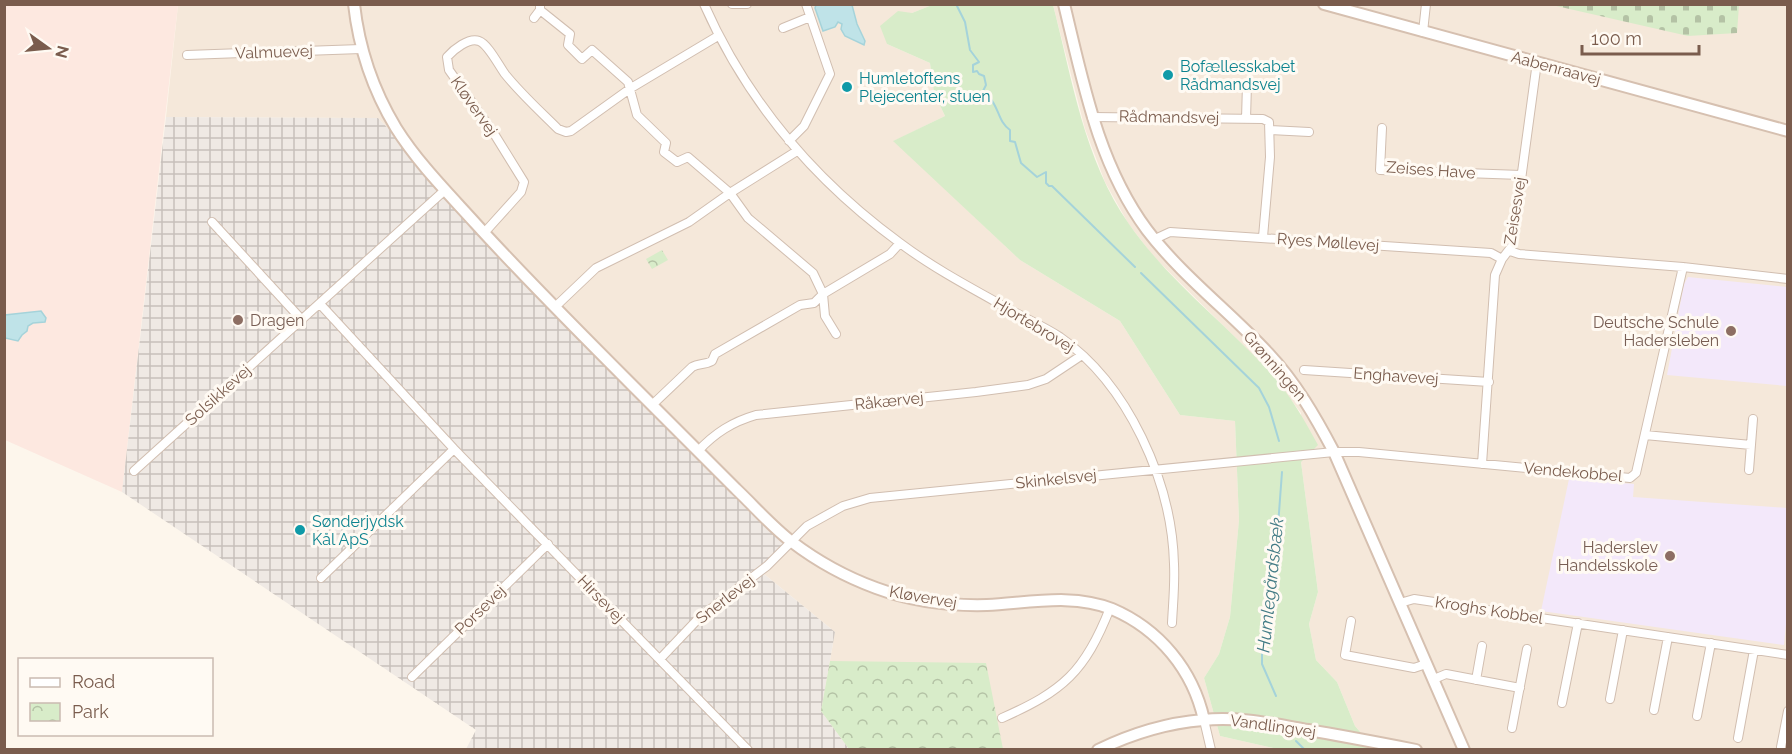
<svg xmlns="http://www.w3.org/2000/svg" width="1792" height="754" viewBox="0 0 1792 754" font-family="Raleway,sans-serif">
<defs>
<pattern id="industrial-grid" width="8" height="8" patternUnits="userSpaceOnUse" patternTransform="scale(1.5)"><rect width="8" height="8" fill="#efe9e4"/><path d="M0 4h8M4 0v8" fill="none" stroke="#c7c0bb"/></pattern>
<pattern id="cemetery-stones" width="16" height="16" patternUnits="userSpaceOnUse" patternTransform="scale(1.5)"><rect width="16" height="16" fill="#d8ecc9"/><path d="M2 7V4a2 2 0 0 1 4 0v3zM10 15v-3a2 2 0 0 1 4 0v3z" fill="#b4c2a5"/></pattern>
<pattern id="park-crowns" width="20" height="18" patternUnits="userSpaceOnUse" patternTransform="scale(1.5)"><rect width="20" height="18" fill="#d8ecc9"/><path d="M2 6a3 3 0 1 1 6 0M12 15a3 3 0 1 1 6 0" fill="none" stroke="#b4c2a5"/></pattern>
</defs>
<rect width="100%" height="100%" fill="#fdf6ec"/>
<path fill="#f5e8da" d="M178,5H932L912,13L887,44L930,63L934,93L945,116L894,141L1020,260L1120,321L1180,415L1235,421L1239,520L1230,617L1219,654L1204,678L1220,736L1278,749H849L821,711L835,632L764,574L787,539L378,118L166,117Z
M1053,5H1787V749H1375L1355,726L1337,682L1316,660L1309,624L1318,592L1301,462V413L1269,371L1153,256L1128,223L1105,182L1085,129Z"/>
<path fill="#fde8e0" d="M4,5H178L122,492L5,440Z"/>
<path fill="url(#industrial-grid)" d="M166,117L378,118L787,539L764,574L835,632L821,711L849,749H466L476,730L122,492Z"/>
<path fill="#f3e8fa" d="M1688,277L1787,287V386L1667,375L1684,284Z
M1569,479L1634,484L1633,497L1787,508L1788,603L1784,645L1541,611Z"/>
<path fill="#d8ecc9" d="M932,5H1053C1072,78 1084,160 1129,224C1167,279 1222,321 1267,369C1288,391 1304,419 1318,445L1301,462L1318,592L1309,624L1316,660L1337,682L1355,726L1375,749H1278L1220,736L1204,678L1219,654L1230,617L1239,520L1235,421L1180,415L1120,321L1020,260L893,141L945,116L934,93L930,63L887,44L880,26L898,11L912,13Z"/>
<path fill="url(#cemetery-stones)" d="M1552,5H1739L1737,33L1688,36Z"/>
<path fill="url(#park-crowns)" d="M662,250L668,260L652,269L646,259Z
M830,661L986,663L1003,749H849L821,711Z"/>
<path fill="#bfe3e8" stroke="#a5d3da" stroke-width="1.5" d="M816,5H852L857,24L865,41L864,45L845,36L841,29L842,24L838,22L835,27L823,31L815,8Z
M41,311L46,318L45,322L33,323L28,326L27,331L22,335L18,341L5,338V315Z"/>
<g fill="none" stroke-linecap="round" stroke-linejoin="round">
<path stroke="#a5d3da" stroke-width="2" d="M956,4L965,22L970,50L979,62L973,65V72L977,71L979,74L984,76L986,85L983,91C984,93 987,95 989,97C999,107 998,122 1010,130V141L1015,142L1021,163L1037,177L1046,172V183L1049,186H1052L1135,267
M1141,273L1259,388L1269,407L1279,441
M1276,696L1262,664V637L1268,596L1271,546L1278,526L1282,472
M1296,741L1305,750"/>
<defs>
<path id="street" d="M540,4V10L570,34L568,45L582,59L592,50L628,82L637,115L666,143L664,152L677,162L688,157L730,193L748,218L813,273L823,294L825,316L836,334
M704,4C747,101 815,181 900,243C936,270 977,291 1016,313C1031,321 1046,328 1060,337C1128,384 1172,482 1174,564C1175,584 1173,603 1172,623
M732,4H747
M534,18L540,10
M783,28L810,17
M1423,32L1426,4
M187,55L361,49
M1092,117L1263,119L1269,122L1270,157L1263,237
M1246,119L1247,84
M1382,128L1380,170L1521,175
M1270,130L1309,132
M789,141L804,126L830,74L806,4
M212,222L302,320
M484,233L521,192L524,182L493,132L449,70L447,57C453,50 469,37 479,41C488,44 499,66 505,74C521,94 540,111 558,129L566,132L571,131L631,88L718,36
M1155,239L1170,232L1491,253L1502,259
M1510,251L1519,254L1683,267L1788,279
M320,304L454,449L748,750
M555,307L596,268L689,222L730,193L797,151
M1304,370L1489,382
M652,405L692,367C699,363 705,365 712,361L715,354L800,305L814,303L823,294L890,254L900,243
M1645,435L1751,445
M698,451C715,433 732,422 756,415L976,392L1028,385L1046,379L1082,355
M1482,464L1495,275L1502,259L1512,246L1537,62
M1749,470L1753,419
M134,471L445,190
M321,578L454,449
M1400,603L1414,599L1788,655
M1351,621L1345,655L1414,668L1426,664
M660,659L699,618L767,566L807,526L843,506L870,498L1334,452H1359L1630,478L1636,473L1683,267
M412,677L548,544
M1434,679L1446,674L1520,688
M1476,680L1482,646
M1610,699L1623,630
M1562,703L1578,623
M1654,710L1668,637
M1697,716L1711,643
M1002,718C1063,691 1085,672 1110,608
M1204,720L1211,750
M1512,728L1527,649
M1738,738L1754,650
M1781,747L1788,711"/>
<path id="secondary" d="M354,4C359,49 373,90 396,128C418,163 448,193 476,224C527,280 581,334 634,387C668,421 702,455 736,489C754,506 772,527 792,542C817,561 846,577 876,588C911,601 950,606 987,605C1028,603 1073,593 1112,609C1159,629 1193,670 1204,720
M1064,4C1083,82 1098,164 1147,230C1182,276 1229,311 1268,353C1296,383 1315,416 1334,452L1464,750
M1324,4L1788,131
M1098,750C1131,734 1166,723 1203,720C1238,716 1273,724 1308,730C1344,736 1380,743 1416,750"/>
</defs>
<use href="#street" stroke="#d1beb0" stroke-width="10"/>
<use href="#secondary" stroke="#d6c0b0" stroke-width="14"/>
<use href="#street" stroke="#fff" stroke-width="8"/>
<use href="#secondary" stroke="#fff" stroke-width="10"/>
</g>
<g fill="#0f9aa8" stroke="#fffaf3" stroke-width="2">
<circle cx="1168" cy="75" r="6"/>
<circle cx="847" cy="87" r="6"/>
<circle cx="300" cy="530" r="6"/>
</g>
<g fill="#8d6e63" stroke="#fffaf3" stroke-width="2">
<circle cx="238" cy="320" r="6"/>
<circle cx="1731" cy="331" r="6"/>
<circle cx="1670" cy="556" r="6"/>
</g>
<g text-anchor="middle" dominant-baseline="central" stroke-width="6" stroke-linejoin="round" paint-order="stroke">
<g font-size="16" fill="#7a5c4d" stroke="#fffaf3">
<text transform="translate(274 52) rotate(-2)">Valmuevej</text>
<text transform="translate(1556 68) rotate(15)">Aabenraavej</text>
<text transform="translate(474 106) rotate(55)">Kløvervej</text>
<text transform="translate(1169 117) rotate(1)">Rådmandsvej</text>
<text transform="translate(1431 170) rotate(4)">Zeises Have</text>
<text transform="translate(1515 211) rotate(-81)">Zeisesvej</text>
<text transform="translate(1328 242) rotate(4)">Ryes Møllevej</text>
<text transform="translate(1034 325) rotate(31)">Hjortebrovej</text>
<text transform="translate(1275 366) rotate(49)">Grønningen</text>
<text transform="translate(1396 376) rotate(4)">Enghavevej</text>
<text transform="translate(218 395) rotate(-42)">Solsikkevej</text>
<text transform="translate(889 401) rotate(-6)">Råkærvej</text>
<text transform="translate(1573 472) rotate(5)">Vendekobbel</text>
<text transform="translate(1056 479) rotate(-6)">Skinkelsvej</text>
<text transform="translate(923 597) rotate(10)">Kløvervej</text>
<text transform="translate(601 599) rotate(46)">Hirsevej</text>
<text transform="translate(725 599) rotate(-38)">Snerlevej</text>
<text transform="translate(480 610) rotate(-44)">Porsevej</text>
<text transform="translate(1489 610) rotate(9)">Kroghs Kobbel</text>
<text transform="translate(1273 726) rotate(8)">Vandlingvej</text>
</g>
<g font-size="16" fill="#0d838f" stroke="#fffaf3" text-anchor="start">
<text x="1180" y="66">Bofællesskabet<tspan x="1180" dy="18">Rådmandsvej</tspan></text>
<text x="859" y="78">Humletoftens<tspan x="859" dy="18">Plejecenter, stuen</tspan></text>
<text x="312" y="521">Sønderjydsk<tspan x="312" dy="18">Kål ApS</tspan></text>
</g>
<g font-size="16" fill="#785e54" stroke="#fffaf3" text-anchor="end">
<text x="250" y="320" text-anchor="start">Dragen</text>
<text x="1719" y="322">Deutsche Schule<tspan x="1719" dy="18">Hadersleben</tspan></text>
<text x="1658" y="547">Haderslev<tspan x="1658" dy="18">Handelsskole</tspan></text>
</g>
<g font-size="18" font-style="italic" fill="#437c86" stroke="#fffaf3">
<text transform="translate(1270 585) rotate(-84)">Humlegårdsbæk</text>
</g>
</g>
<rect width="1792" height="754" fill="none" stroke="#7a5c4d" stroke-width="12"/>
<rect x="18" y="658" width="195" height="78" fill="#fffaf3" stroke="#cabbb1" stroke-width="1.5"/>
<rect x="30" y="678" width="30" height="9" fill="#ffffff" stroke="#cabbb1" stroke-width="1.5"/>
<text x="72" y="688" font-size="18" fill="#7a5c4d">Road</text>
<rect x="30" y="703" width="30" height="18" fill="url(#park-crowns)" stroke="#cabbb1" stroke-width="1.5"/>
<text x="72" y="718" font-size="18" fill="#7a5c4d">Park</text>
<g transform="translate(48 48) rotate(105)" stroke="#fffaf3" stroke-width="4.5" paint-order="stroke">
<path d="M0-4.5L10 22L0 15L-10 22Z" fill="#7a5c4d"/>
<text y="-9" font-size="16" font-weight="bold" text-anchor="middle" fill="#7a5c4d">N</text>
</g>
<path d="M1582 45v9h117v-9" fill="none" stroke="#7a5c4d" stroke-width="3"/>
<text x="1591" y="45" font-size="18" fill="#7a5c4d" stroke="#fffaf3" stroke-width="4.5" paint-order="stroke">100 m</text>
</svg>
